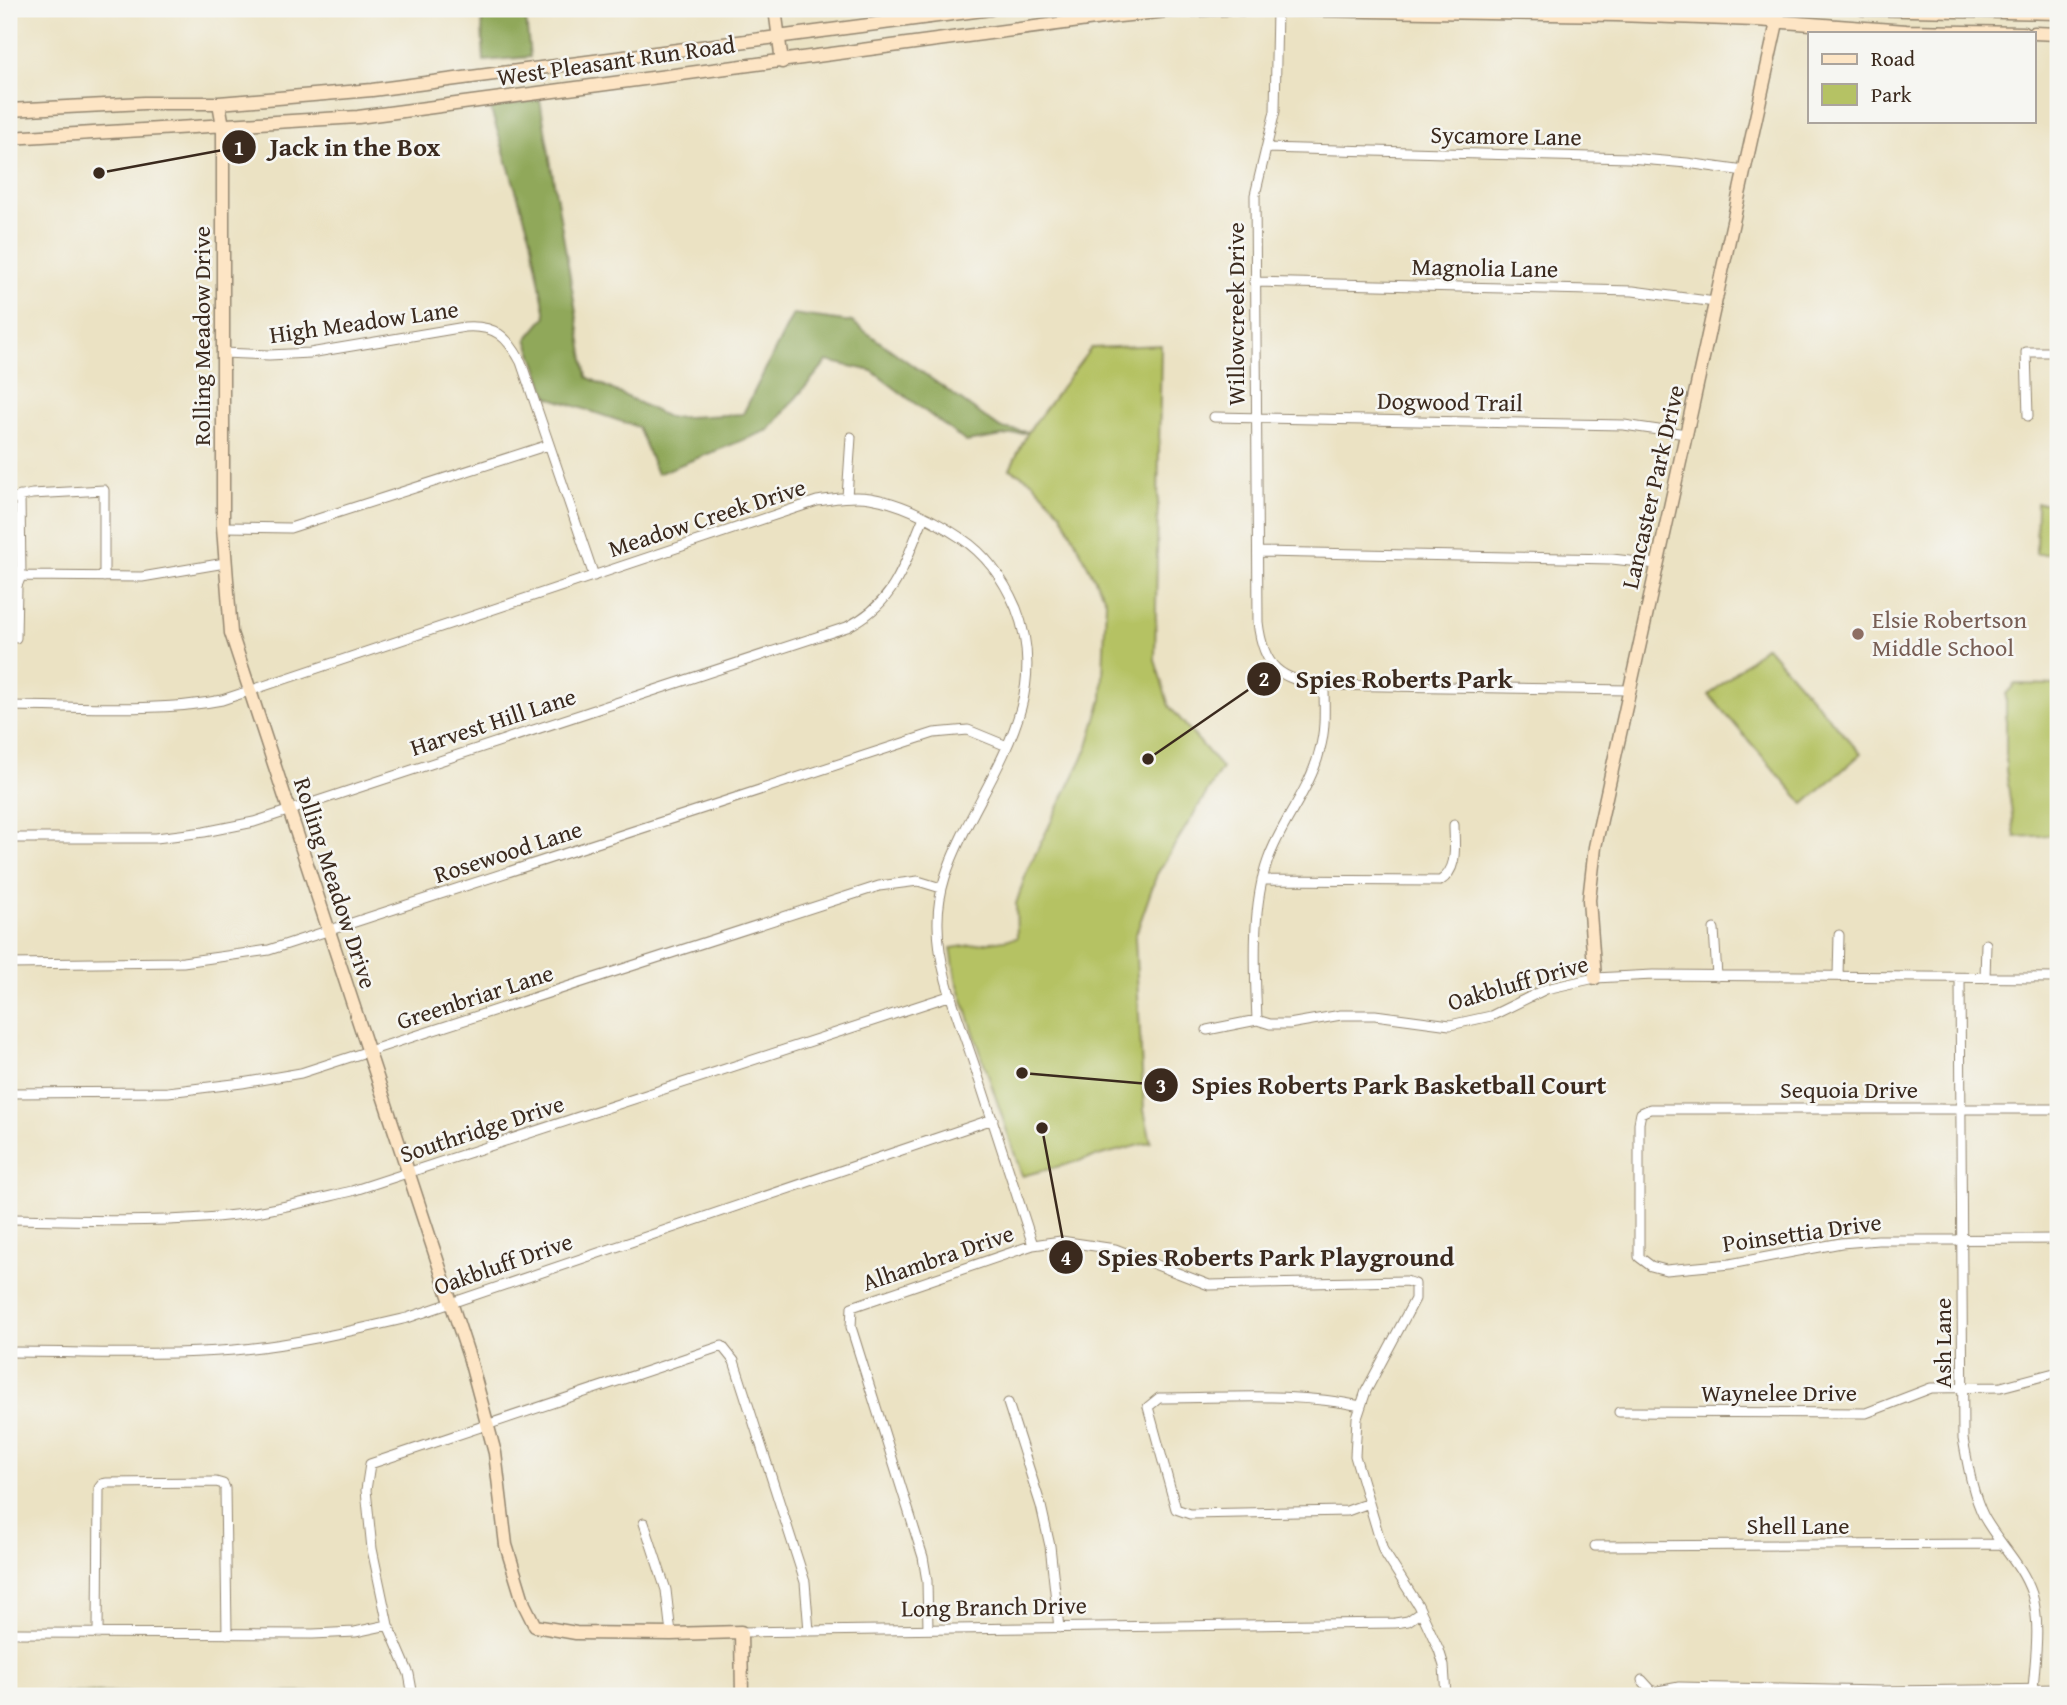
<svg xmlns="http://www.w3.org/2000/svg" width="2067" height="1705" viewBox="0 0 2067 1705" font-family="'Gentium Book Plus',serif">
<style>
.green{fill:#b5c264;stroke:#787641;stroke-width:2}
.forest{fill:#90a85a;stroke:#66693c;stroke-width:2}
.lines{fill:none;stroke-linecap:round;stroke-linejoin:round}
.street-casing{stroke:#938670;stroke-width:11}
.secondary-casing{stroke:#938670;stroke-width:15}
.street{stroke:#fff;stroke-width:9}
.secondary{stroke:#fde5c5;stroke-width:12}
.education-dot{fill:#8d6e63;stroke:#f6f6f2;stroke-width:2.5}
.labels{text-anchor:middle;stroke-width:5;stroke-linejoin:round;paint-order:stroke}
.street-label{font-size:24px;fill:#3b2a1e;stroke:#f6f6f2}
.education-label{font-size:24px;fill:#785e54;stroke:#f6f6f2;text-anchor:start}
.leader{fill:none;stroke:#3b2a1e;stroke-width:2.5}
.callout-dot{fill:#3b2a1e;stroke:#f6f6f2;stroke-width:2.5}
.mark-label{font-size:21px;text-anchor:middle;font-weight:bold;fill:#fff}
.callout-label{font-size:26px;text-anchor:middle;font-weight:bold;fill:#3b2a1e;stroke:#f6f6f2;stroke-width:5;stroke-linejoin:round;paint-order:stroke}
</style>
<rect width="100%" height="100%" fill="#f6f6f2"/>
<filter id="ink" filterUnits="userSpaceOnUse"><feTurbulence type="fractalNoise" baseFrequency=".0143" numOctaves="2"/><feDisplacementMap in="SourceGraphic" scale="14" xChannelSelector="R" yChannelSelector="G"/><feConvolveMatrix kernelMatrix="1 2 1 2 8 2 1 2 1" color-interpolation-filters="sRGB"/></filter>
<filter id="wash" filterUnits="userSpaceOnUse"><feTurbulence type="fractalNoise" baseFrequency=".00686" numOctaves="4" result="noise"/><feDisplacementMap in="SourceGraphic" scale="28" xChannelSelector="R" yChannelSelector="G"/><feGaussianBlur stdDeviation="1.57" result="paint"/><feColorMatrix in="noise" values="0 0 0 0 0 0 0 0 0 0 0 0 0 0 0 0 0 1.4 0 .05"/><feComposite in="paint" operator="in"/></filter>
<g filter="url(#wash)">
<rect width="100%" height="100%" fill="#ebe2c3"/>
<path class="green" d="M1161,345L1155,660L1169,706L1222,768L1157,874L1135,937L1144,1110L1151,1142L1022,1176L956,979L951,948L1017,938L1016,904L1027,871L1087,749L1102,699L1106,601L1061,513L1032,481L1010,469L1028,432L1091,348Z
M2037,503H2058V554H2036Z
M1766,646L1861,754L1804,804L1709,695Z
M2015,684L2058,685V835L2015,837L2006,770V694Z
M9,1693H420V1696H9Z"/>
<path class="forest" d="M481,9H525L530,57L484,61Z
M540,100L587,377L669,418L743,414L793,314L852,322L1000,428L1028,432L966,442L872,371L827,361L769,430L657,474L638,427L548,397L527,339L546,316L531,238L490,107Z"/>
</g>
<g filter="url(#ink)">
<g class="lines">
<g class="street-casing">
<path id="street" d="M1277,9L1275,111L1255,195L1258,622C1263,667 1280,681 1324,685L1629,690
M1266,148L1629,158L1687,163L1744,171
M1254,282L1633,291L1715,302
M223,353L269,355L310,353L465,327C495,325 507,336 521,362L594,576
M2028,416L2026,352H2058
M1214,417L1624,425L1686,434
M847,497L851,437
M9,499L32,494L104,490V577
M223,527L290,528L548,445
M1258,552L1612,559L1657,564
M21,576L142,577L225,563
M16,638L17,586L21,576L20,496
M9,706C77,706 156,713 222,700L817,501C834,499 852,495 870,498C902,503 934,520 961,538C987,555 1004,580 1016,608C1050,693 998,762 962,836C949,863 938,890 938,921C937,970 959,1019 974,1064C994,1125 1014,1185 1033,1245
M9,838H156L204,832L254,822L847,627C897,602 903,565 924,517
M1262,880L1440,881C1459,869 1454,845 1454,825
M1714,929L1717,976
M9,964L183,962L269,950L934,733L968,730L1007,746
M1838,976L1839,935
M1960,978L1963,1439C1968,1465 1972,1493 1984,1517C1999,1544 2022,1564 2032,1594C2041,1624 2035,1659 2033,1690
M1985,978L1986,944
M1257,1020C1255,971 1251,907 1268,860C1281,822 1311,789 1320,749C1326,728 1324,707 1324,685
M1207,1030L1257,1020L1270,1024H1289L1341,1015H1375L1450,1025L1491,1016L1546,989L1595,978L1653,975L2058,978
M9,1093L168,1092L242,1083L301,1073L879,886L918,881L941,888
M2058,1109H1650L1641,1113L1639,1123V1257L1651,1266L1666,1270L1730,1264L1841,1243L1878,1240L2058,1239
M9,1219C84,1220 161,1224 235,1215C275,1210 313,1200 352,1191L952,995
M9,1352C83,1352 159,1356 234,1350C292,1345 351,1331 407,1318L993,1119
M1008,1403L1041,1506L1050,1546L1059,1628
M1361,1406C1295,1392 1226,1398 1159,1398L1148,1407L1176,1509L1190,1514L1347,1511L1369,1503
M1619,1412L1866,1413L1931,1388L2001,1387L2058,1372
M644,1523L666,1590L671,1634
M1595,1546L2001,1544
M928,1629L927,1581L923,1557L851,1327L852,1307L1033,1245L1061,1241L1115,1249L1209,1285L1406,1281L1415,1284V1299L1366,1391L1357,1418L1355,1456L1383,1550L1418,1605L1439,1650L1444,1666L1446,1696
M741,1632L1395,1623L1408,1621L1421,1612
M9,1633L313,1634L355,1632L388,1625
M98,1634L99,1488L102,1484L107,1483L216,1482L223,1484L225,1488L227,1634
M1642,1680L1653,1692L1679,1687L1881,1691L2058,1689
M413,1696L409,1674L388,1625L372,1549L366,1490L370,1464L722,1346L734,1361L805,1582L809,1631"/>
</g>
<g class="secondary-casing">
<path id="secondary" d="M775,9L782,62
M1239,9L1617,15L1756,20L1906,31L2023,33
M1863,9L2058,13
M2034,33L2058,34
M219,103L223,126V527L231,633L470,1360L495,1453L506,1545L524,1604L535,1626L576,1633L671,1634L741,1632L742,1696
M9,110L144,103H219L372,90L991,9
M9,138L358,117L1110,17L1167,11L1226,9
M1595,978L1589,900L1595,847L1780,9"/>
</g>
<use href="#street" class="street"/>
<use href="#secondary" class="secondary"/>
</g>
</g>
<circle class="education-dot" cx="1858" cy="634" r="7"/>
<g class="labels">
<g class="street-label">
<text transform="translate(616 61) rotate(-8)" y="8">West Pleasant Run Road</text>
<text transform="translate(1506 136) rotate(1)" y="8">Sycamore Lane</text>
<text transform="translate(1485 268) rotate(1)" y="8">Magnolia Lane</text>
<text transform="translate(1236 314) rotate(-90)" y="8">Willowcreek Drive</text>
<text transform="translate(364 322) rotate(-8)" y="8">High Meadow Lane</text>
<text transform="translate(202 336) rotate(-90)" y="8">Rolling Meadow Drive</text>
<text transform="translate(1450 402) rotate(1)" y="8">Dogwood Trail</text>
<text transform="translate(1653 487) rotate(-77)" y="8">Lancaster Park Drive</text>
<text transform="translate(707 518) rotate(-18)" y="8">Meadow Creek Drive</text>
<text transform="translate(493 722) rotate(-18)" y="8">Harvest Hill Lane</text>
<text transform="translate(508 852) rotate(-18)" y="8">Rosewood Lane</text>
<text transform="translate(335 883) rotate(72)" y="8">Rolling Meadow Drive</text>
<text transform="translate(1518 983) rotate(-16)" y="8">Oakbluff Drive</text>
<text transform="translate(475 997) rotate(-18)" y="8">Greenbriar Lane</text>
<text x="1849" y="1098">Sequoia Drive</text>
<text transform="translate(482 1129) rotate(-18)" y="8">Southridge Drive</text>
<text transform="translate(1802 1233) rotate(-8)" y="8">Poinsettia Drive</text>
<text transform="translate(938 1258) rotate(-19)" y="8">Alhambra Drive</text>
<text transform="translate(503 1264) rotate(-19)" y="8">Oakbluff Drive</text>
<text transform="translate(1943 1343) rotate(-90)" y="8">Ash Lane</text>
<text x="1779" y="1401">Waynelee Drive</text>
<text x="1798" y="1534">Shell Lane</text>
<text transform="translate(994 1607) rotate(-1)" y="8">Long Branch Drive</text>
</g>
<g class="education-label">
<text x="1872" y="628">Elsie Robertson<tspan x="1872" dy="28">Middle School</tspan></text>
</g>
</g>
<path class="leader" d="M99 173L239 147M1148 759L1264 679M1022 1073L1161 1085M1042 1128L1066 1257"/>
<g class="callout-dot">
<circle cx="99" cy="173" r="7"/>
<circle cx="1148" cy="759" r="7"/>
<circle cx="1022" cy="1073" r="7"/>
<circle cx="1042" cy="1128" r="7"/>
<circle cx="239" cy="147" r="18"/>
<circle cx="1264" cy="679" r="18"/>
<circle cx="1161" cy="1085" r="18"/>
<circle cx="1066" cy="1257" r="18"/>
</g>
<g class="mark-label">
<text x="239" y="155">1</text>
<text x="1264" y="686">2</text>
<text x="1161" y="1093">3</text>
<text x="1066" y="1265">4</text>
</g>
<g class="callout-label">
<text x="355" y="156">Jack in the Box</text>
<text x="1404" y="688">Spies Roberts Park</text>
<text x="1399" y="1094">Spies Roberts Park Basketball Court</text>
<text x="1276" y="1266">Spies Roberts Park Playground</text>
</g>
<rect width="2067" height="1705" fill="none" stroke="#f6f6f2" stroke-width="35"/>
<rect x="1808" y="32" width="228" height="91" fill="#f6f6f2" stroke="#aba49d" stroke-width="2"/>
<rect x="1822" y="54" width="35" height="10" fill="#fde5c5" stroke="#aba49d" stroke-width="2"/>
<text x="1871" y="66" font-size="21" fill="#3b2a1e">Road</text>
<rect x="1822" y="84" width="35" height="21" fill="#b5c264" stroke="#aba49d" stroke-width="2"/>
<text x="1871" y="102" font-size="21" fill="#3b2a1e">Park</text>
</svg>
